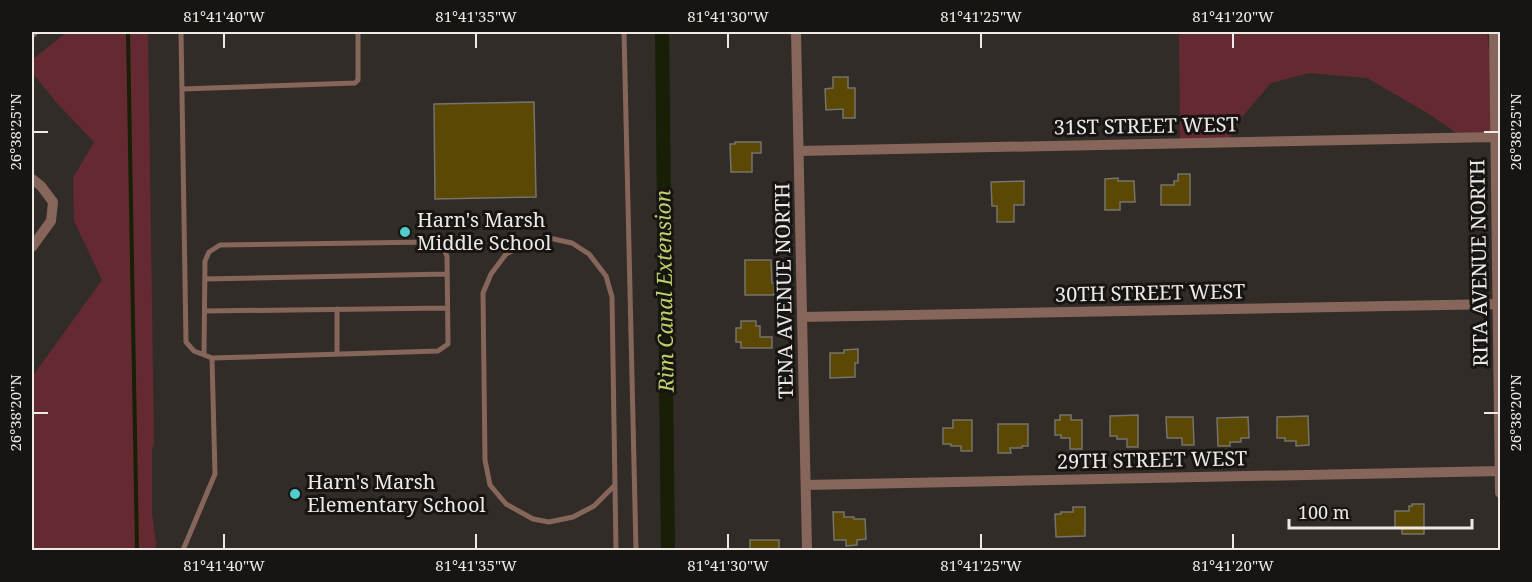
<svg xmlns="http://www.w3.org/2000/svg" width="1532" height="582" viewBox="0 0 1532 582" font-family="'Noto Serif',serif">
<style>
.green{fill:#652a31}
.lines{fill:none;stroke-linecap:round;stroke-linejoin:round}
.stream{stroke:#191e06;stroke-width:4}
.canal{stroke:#191e06;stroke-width:14}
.building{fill:#5a4804;stroke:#75736b;stroke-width:1.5}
.lane{stroke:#86665a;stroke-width:5}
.street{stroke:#86665a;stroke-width:10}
.ticks{fill:none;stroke:#ece9e6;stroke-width:2}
.poi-dot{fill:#52cdce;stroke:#171412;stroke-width:2}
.labels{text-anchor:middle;stroke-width:6;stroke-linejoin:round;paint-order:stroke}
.street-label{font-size:20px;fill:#ece9e6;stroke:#171412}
.poi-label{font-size:20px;fill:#ece9e6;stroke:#171412;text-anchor:start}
.water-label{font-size:21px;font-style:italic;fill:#bdd168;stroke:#171412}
.neatline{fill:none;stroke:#ece9e6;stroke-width:2}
.ticks-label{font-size:15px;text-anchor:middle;fill:#ece9e6}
</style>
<rect width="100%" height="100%" fill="#312c27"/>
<path class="green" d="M67,32H148L154,442L152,450V513L156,543L155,550H32V377L102,280L74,221L73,178L94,142L56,102L32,72V60Z
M1179,32H1487L1496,113L1495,140L1459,135L1429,114L1367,78L1309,73L1271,83L1241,118L1224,147L1180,148Z"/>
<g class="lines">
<path class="stream" d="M128,32L137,550"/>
<path class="canal" d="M662,32L668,550"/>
</g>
<path class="building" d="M833,77H848V88H855V118H843V109L826,110L825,89L833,88Z
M534,102L536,197L435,199L434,104Z
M735,142H761V153H752V172H731L730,144H735Z
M1178,174H1190V205H1161V185H1174V181H1178Z
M1118,178V181H1134L1135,202H1120V210H1105V179Z
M1024,181V205H1014V222H997V206H992L991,182Z
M745,260H771L772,283H774V295H745Z
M741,321H756V326H760V337H772V348H741V342H736V328H741Z
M858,349V363H855V377L830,378V353H844V350Z
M1060,415H1071V420H1082V449H1070V438H1061V435H1055V420H1060Z
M1138,415V447H1127V439H1117V436H1110V416Z
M1308,416L1309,445L1296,446V441H1285V438H1277V417Z
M1166,417H1193L1194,445H1182V438H1167Z
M1248,417L1249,438H1241V442H1230V446H1218L1217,418Z
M953,420H972V451H961V446H951V444H943V428H953Z
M998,424H1028V446H1022V448H1010L1011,453H998Z
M1412,504H1424V534H1402V528H1395V511H1409V506H1412Z
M1073,507H1085V536L1056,537L1055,514H1061V512H1073Z
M833,512H844V517H854V519H865L866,539L857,540V545L846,546V540H834Z
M750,540H779V550H750Z"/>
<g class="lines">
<path class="lane" d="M181,32L186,342L194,351L212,358L215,474L183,550
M624,32L636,550
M182,89L355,83L358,80V32
M205,279L447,274
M205,311L447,308
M337,354V309
M204,355L205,261L209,252L220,245L432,242L442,246L447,256L448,344L438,351L212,358
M615,485L594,506L573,517L549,522L533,519L506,504L490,485L485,460L483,293L491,274L506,254L522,246L549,238L572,243L589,254L606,276L612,297L616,550"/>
<path class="street" d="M796,32L807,550
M1494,32L1500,493
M32,33L33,32
M799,151L1495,137
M32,179L41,186L53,202L51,221L32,247
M802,317L1498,304
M806,485L1500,471"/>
</g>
<path class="ticks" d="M224,33V48M476,33V48M728,33V48M981,33V48M1233,33V48M33,132H48M1484,132H1499M33,413H48M1484,413H1499M224,534V549M476,534V549M728,534V549M981,534V549M1233,534V549"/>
<g class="poi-dot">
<circle cx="405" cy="232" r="6"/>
<circle cx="295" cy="494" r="6"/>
</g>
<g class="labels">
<g class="street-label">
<text transform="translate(1146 126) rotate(-1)" y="7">31ST STREET WEST</text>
<text transform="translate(1479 263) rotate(-91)" y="7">RITA AVENUE NORTH</text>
<text transform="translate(784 291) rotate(-91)" y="7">TENA AVENUE NORTH</text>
<text transform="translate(1150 293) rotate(-1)" y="7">30TH STREET WEST</text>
<text transform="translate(1152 460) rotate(-1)" y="7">29TH STREET WEST</text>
</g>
<g class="poi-label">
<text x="417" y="227">Harn's Marsh<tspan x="417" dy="23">Middle School</tspan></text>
<text x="307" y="489">Harn's Marsh<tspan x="307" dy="23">Elementary School</tspan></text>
</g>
<g class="water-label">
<text transform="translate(665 291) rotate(-91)" y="7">Rim Canal Extension</text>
</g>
</g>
<rect width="1532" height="582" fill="none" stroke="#171412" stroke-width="66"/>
<path d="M1289 519v9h183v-9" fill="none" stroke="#ece9e6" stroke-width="3"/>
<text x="1298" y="519" font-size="18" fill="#ece9e6" stroke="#171412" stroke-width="4.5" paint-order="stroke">100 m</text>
<rect x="33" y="33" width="1466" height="516" class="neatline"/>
<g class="ticks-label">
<text x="224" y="22">81°41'40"W</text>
<text x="476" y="22">81°41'35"W</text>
<text x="728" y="22">81°41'30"W</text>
<text x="981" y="22">81°41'25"W</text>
<text x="1233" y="22">81°41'20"W</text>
<text transform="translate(16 132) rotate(-90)" y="5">26°38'25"N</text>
<text transform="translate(1516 132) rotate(-90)" y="5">26°38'25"N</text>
<text transform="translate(16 413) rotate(-90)" y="5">26°38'20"N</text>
<text transform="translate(1516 413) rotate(-90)" y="5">26°38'20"N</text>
<text x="224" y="571">81°41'40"W</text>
<text x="476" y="571">81°41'35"W</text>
<text x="728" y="571">81°41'30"W</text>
<text x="981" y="571">81°41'25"W</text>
<text x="1233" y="571">81°41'20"W</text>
</g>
</svg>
